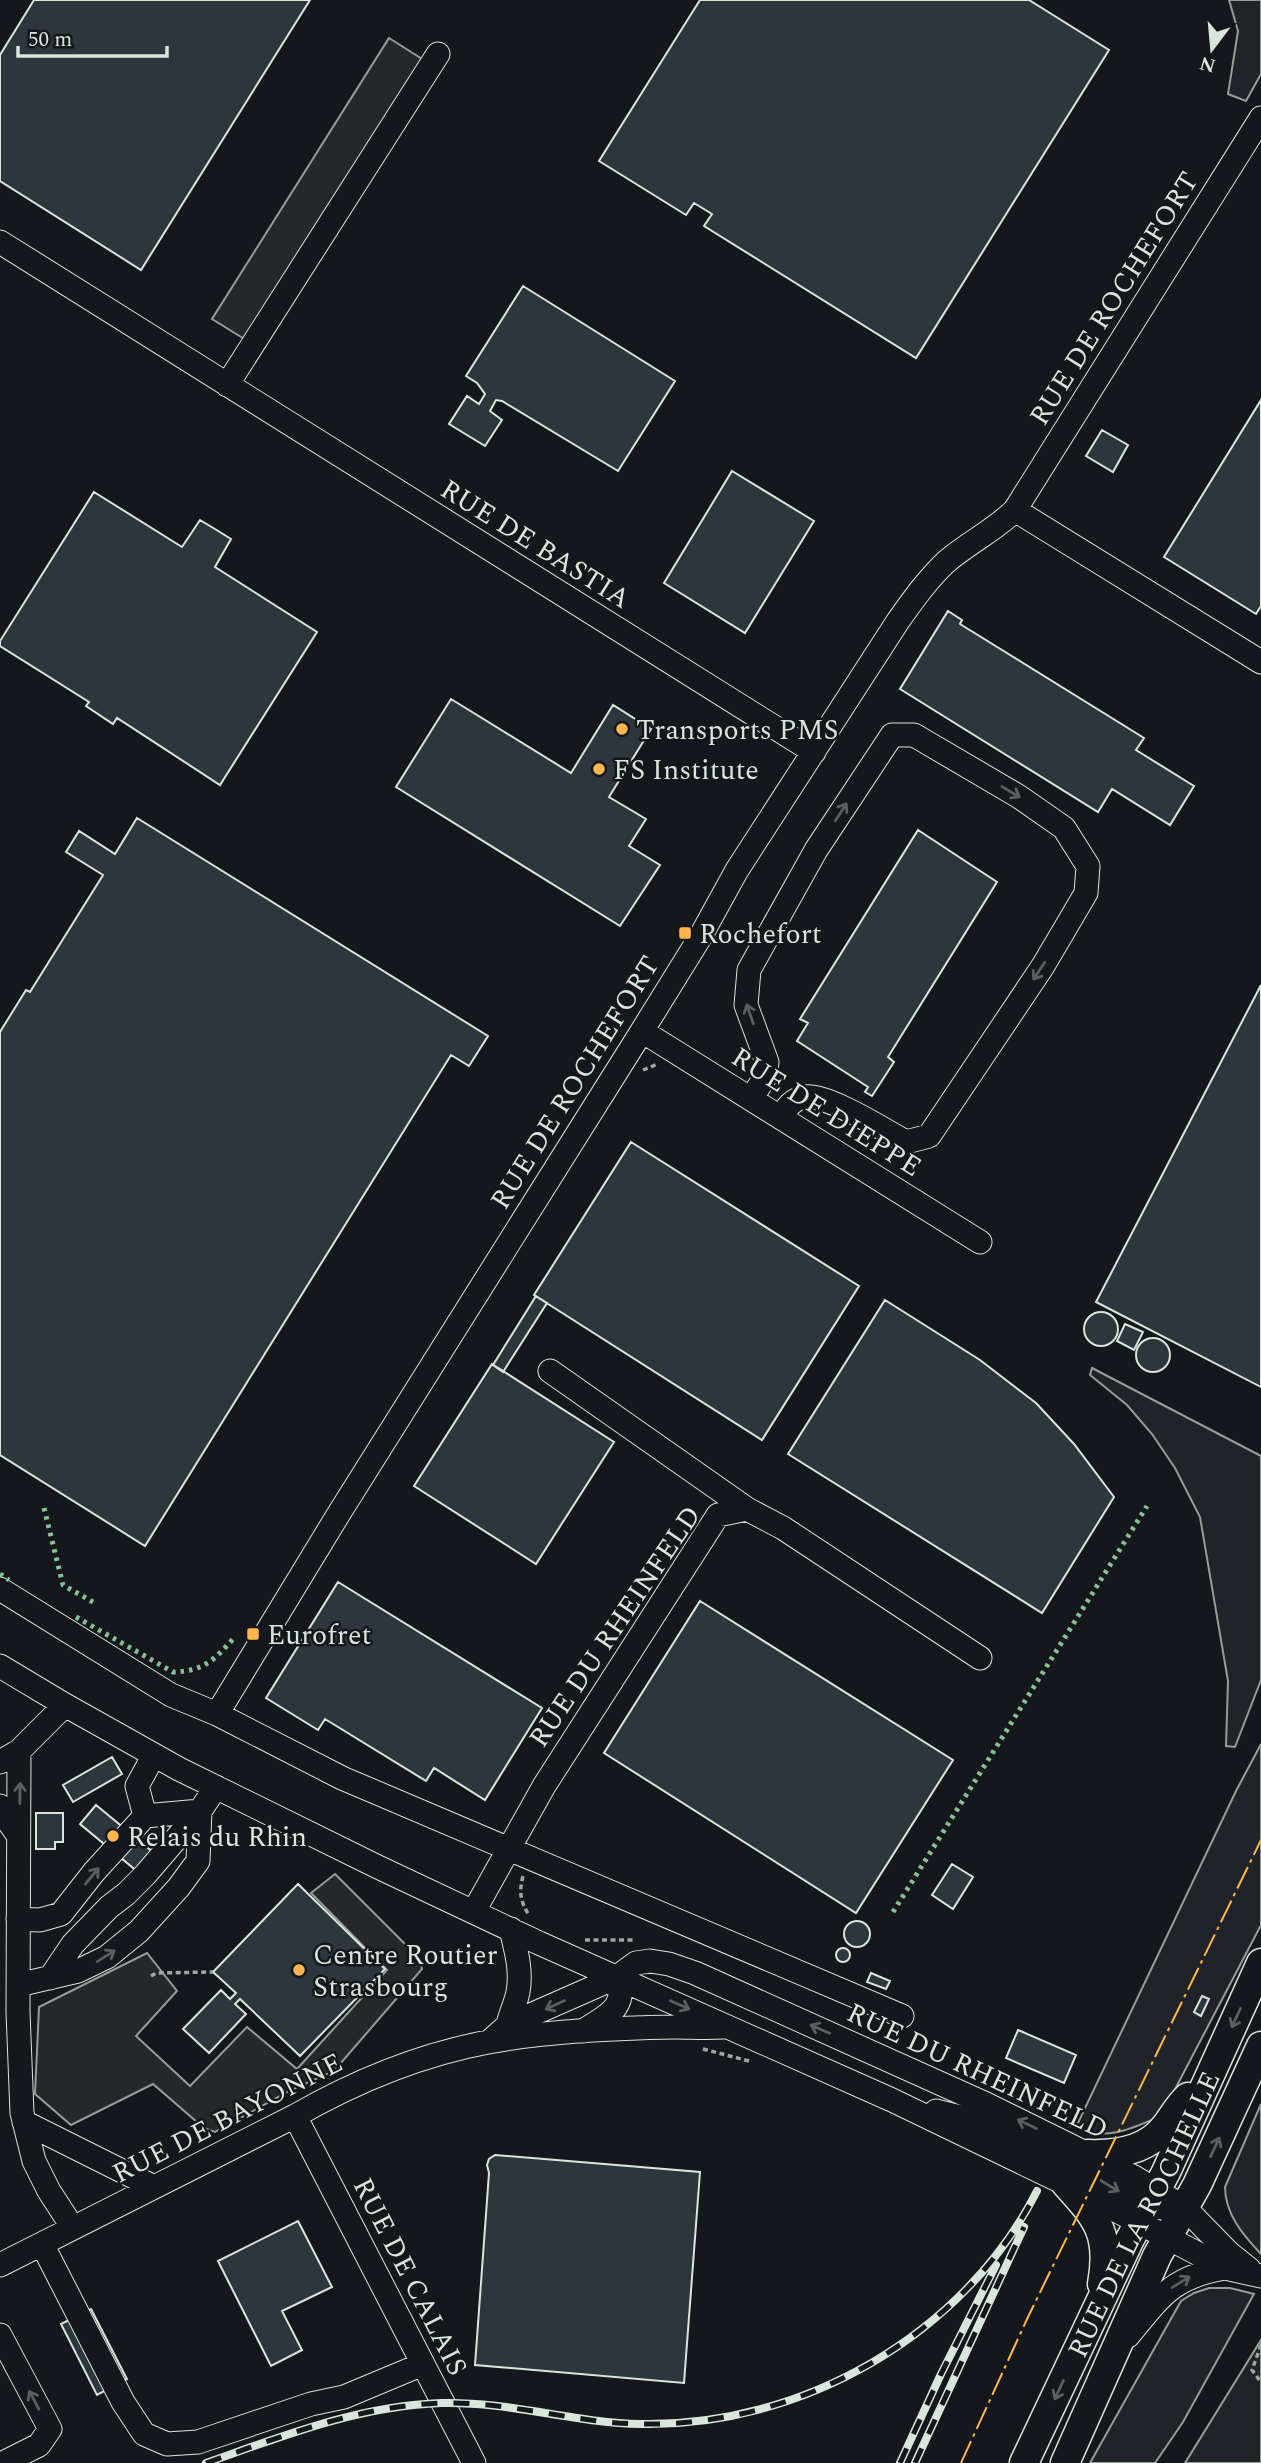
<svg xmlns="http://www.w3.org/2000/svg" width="1261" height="2463" viewBox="0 0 1261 2463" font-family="Spectral,serif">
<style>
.green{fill:#202428;stroke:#939e99;stroke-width:2}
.parking{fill:#24282b;stroke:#939e99;stroke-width:2}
.building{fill:#2c363c;stroke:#d8e6dc;stroke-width:2}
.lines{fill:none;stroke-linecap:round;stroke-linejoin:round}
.minor-casing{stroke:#d8e6dc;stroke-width:25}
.major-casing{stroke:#d8e6dc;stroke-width:31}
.path{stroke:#9da8a2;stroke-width:3.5;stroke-dasharray:5 3.5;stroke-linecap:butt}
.minor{stroke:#14181c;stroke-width:23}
.major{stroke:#14181c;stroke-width:28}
.rail-casing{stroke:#d8e6dc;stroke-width:8}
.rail{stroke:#14181c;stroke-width:5;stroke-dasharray:16;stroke-linecap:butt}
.hedge{stroke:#8ac095;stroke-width:5;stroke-dasharray:3.5 5;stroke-linecap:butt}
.power{stroke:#ffb74d;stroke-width:2;stroke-dasharray:24 5 3.5 5;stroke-linecap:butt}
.oneway{stroke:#59605f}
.poi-dot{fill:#ffb74d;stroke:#14181c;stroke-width:2.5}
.labels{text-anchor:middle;stroke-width:5;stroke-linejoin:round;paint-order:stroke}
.street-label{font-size:28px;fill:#d8e6dc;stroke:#14181c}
.poi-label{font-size:28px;fill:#d8e6dc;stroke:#14181c;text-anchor:start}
</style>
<rect width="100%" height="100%" fill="#14181c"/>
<path class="green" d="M1229,0H1261V74L1246,101L1228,94L1238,31Z
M1092,1368L1261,1456V1680L1235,1747L1226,1746L1228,1681L1200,1517L1175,1468L1152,1434L1127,1405L1090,1375Z
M1261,1744V1925L1161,2116C1132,2128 1108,2142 1076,2127L1236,1791Z
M1261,2104V2254C1243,2235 1225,2214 1225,2187Z
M1209,2288H1230L1254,2294L1183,2422L1155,2463H1090L1181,2301L1194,2293Z
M1261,2340V2463H1185Z"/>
<path class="parking" d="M389,38L430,64L254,345L212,319Z
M335,1874L420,1959L422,1969L334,2071L291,2090L215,2132L204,2128L153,2084L71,2125L35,2094L39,2007L147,1953L177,1991L136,2036L190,2086L247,2027L297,2069L387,1970L311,1893Z"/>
<path class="building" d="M34,0H310L141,270L0,181V55Z
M700,0H1029L1109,50L916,358L704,226L712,214L694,203L686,215L599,161Z
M523,286L675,381L618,471L502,401L496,400L490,411L502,420L485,446L449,424L467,396L479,404L485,394L477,383L466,376Z
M1261,400V606L1256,614L1164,557Z
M1102,430L1128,445L1113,472L1086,456Z
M732,471L814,521L745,633L664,583Z
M94,492L182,547L200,520L215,529L231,539L215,567L317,632L220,785L117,718L113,724L86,706L89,702L0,646V641Z
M948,611L962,620L960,624L1144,738L1136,750L1194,786L1170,825L1112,789L1098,812L900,689Z
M451,699L571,773L613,705L651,729L609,797L646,819L629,846L660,865L620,926L396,787Z
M137,818L488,1036L469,1066L451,1055L145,1546L0,1455V1032L26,990L30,992L103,875L66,852L79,831L115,854Z
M918,830L997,882L888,1057L894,1062L872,1096L865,1092L868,1087L797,1041L808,1023L800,1019Z
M1261,985V1387L1096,1302Z
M631,1142L859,1286L762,1440L534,1295Z
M536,1296L547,1303L503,1372L493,1365Z
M885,1300L980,1360L1036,1403L1074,1444L1114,1497L1042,1613L788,1454Z
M1084 1329a17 17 0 1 1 34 0a17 17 0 1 1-34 0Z
M1125,1324L1143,1332L1134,1350L1117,1341Z
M1136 1355a17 17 0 1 1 34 0a17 17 0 1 1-34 0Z
M492,1364L614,1442L536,1564L414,1486Z
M338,1582L542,1708L485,1800L434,1768L426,1781L325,1719L318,1730L266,1698Z
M700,1601L953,1760L856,1913L604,1753Z
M112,1757L122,1774L73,1802L63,1785Z
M96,1805L154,1853L138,1872L80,1824Z
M36,1813H63V1842H55V1849H36Z
M952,1864L973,1877L953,1909L932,1895Z
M298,1884L385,1969L300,2056L240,1999L235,2004L246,2014L209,2053L183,2029L221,1990L230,1999L236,1993L213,1972Z
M844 1934a13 13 0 1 1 26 0a13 13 0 1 1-26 0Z
M836 1955a7 7 0 1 1 14 0a7 7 0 1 1-14 0Z
M871,1973L890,1981L886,1989L867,1982Z
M1202,1996L1209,1999L1201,2016L1194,2012Z
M1018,2030L1076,2055L1064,2083L1006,2058Z
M495,2155L700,2172L684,2383L475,2365L489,2173L487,2165L489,2159Z
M298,2221L332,2287L282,2311L302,2350L271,2366L218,2261Z
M91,2309L127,2379L97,2395L61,2324Z"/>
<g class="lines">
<g class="minor-casing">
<path id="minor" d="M0,242L814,752
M227,385L438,54
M1015,510L1261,662
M642,1031L980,1242
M751,1099L765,1077L767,1062L746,1005L749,970L816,850L892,735H914L1018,796L1064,828L1088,866L1086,893L1043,966L929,1136L906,1142C884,1130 828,1094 805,1097C792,1099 787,1107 781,1118
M550,1371L747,1509
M0,1589L171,1695L217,1714L342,1778L902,2016
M0,1666L65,1705L179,1769L378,1867L539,1943L892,2100L1066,2184L1225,2268L1261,2276
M217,1714L338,1515L642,1031L699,939L737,870L898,621C913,600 927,580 946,562C968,543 995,530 1015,510L1261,118
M19,1751L18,2012L22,2113L34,2161L49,2191L73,2228
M0,1762L19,1751L65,1705
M0,1806L6,1818L18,1835
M145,1816L137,1786L154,1755
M474,1911L544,1786L718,1515L747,1509L783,1528L980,1658
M18,1919L40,1920L61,1914L94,1872L145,1816L200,1811
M50,1978L73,1944L109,1907L126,1894L145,1875L200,1811
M18,1985L78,1971L107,1957L139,1931L179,1887L198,1861L200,1811L216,1787
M508,2025C510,2014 516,2003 518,1992C522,1971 516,1950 511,1929
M583,2031C606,2016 629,2008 617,1977
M489,2042L508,2025L617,1977L636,1963L650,1961L669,1964L695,1973L986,2104L1134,2177L1184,2207L1229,2253L1249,2269
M936,2111C989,2123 1039,2145 1086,2172C1111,2185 1134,2206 1163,2208
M295,2116L474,2463
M24,2122L154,2187
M42,2244L123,2402L144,2434L167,2444L198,2442L311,2404L344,2397L423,2364
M0,2265L295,2116C356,2081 419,2055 488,2042C545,2031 616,2028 675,2027C691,2027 706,2028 723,2027
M0,2335L50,2429L39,2445L3,2463
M1128,2336C1161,2296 1172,2277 1225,2268"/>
</g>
<g class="major-casing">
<g id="major">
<path d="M1088,2154C1116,2155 1146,2151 1164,2128C1173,2117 1178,2106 1188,2097"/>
<path d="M1066,2184C1098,2219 1111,2235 1102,2284"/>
<path id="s1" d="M1024,2463L1129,2241L1166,2172L1261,1963"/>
<path d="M1065,2463L1157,2256L1197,2185L1261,2046"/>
</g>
</g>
<path class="path" d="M643,1070L658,1064
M523,1876C519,1892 520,1901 529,1915
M585,1940H634
M151,1976L156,1973L213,1972
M703,2049L749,2061
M1261,2345L1252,2370L1261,2382"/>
<use href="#minor" class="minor"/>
<use href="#major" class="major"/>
<g class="rail-casing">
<path id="rail" d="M206,2463C283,2436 358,2406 441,2403C509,2401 574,2423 641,2424C802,2427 964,2335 1037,2191
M900,2463L941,2374L996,2265
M915,2463L1024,2227"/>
</g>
<use href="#rail" class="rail"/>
<path class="hedge" d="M44,1508L63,1585L93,1602
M0,1574L9,1580
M76,1617L173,1672C204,1671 214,1660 233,1639
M893,1912L1147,1506"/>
<path class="power" d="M961,2463L1028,2317L1261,1840"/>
</g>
<defs><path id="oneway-shaft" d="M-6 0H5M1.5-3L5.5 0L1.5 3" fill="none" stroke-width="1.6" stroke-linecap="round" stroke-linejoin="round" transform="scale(1.75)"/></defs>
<g class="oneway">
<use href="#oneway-shaft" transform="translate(1011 792) rotate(31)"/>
<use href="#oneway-shaft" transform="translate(841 812) rotate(-57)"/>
<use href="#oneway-shaft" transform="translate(1039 971) rotate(123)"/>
<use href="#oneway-shaft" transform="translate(750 1014) rotate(-109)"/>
<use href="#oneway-shaft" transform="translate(20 1793) rotate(-89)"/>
<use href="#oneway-shaft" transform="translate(92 1876) rotate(-50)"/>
<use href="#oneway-shaft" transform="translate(106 1956) rotate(-32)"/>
<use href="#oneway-shaft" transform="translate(555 2005) rotate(155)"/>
<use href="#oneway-shaft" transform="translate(680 2005) rotate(24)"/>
<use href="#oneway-shaft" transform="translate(1236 2018) rotate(115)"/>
<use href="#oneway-shaft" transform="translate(820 2029) rotate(-156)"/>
<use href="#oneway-shaft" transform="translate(1027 2124) rotate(-154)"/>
<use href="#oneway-shaft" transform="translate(1215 2147) rotate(-65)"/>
<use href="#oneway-shaft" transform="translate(1110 2186) rotate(31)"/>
<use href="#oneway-shaft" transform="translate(1181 2282) rotate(-32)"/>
<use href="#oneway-shaft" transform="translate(1059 2390) rotate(115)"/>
<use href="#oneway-shaft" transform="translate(34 2400) rotate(-118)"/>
</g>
<g class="poi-dot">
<circle cx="622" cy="729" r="7"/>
<circle cx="599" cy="769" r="7"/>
<rect x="678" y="926" width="14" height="14" rx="3.5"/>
<rect x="246" y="1627" width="14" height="14" rx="3.5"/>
<circle cx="113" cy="1836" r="7"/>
<circle cx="299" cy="1970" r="7"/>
</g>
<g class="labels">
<g class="street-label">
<text transform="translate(1113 298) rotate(-58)" y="10">RUE DE ROCHEFORT</text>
<text transform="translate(536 543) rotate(32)" y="10">RUE DE BASTIA</text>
<text transform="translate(574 1082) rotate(-58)" y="10">RUE DE ROCHEFORT</text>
<text transform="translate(827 1111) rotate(32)" y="10">RUE DE DIEPPE</text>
<text transform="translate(614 1626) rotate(-56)" y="10">RUE DU RHEINFELD</text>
<text transform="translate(978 2070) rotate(25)" y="10">RUE DU RHEINFELD</text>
<text transform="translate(227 2117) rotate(-27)" y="10">RUE DE BAYONNE</text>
<text dy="10" stroke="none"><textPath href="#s1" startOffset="276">RUE DE LA ROCHELLE</textPath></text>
<text transform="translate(411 2276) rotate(63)" y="10">RUE DE CALAIS</text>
</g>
<g class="poi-label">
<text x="636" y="739">Transports PMS</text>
<text x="613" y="779">FS Institute</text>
<text x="699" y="943">Rochefort</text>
<text x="267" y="1644">Eurofret</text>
<text x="127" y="1846">Relais du Rhin</text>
<text x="313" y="1964">Centre Routier<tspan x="313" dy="32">Strasbourg</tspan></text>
</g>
</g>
<g transform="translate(1212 49) rotate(196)" stroke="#14181c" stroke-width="5" paint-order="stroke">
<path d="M0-5L12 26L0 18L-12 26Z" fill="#d8e6dc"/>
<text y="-10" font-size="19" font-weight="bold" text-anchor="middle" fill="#d8e6dc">N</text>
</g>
<path d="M18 46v10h149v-10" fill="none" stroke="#d8e6dc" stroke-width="3.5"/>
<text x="28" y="46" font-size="21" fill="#d8e6dc" stroke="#14181c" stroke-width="5" paint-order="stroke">50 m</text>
</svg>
